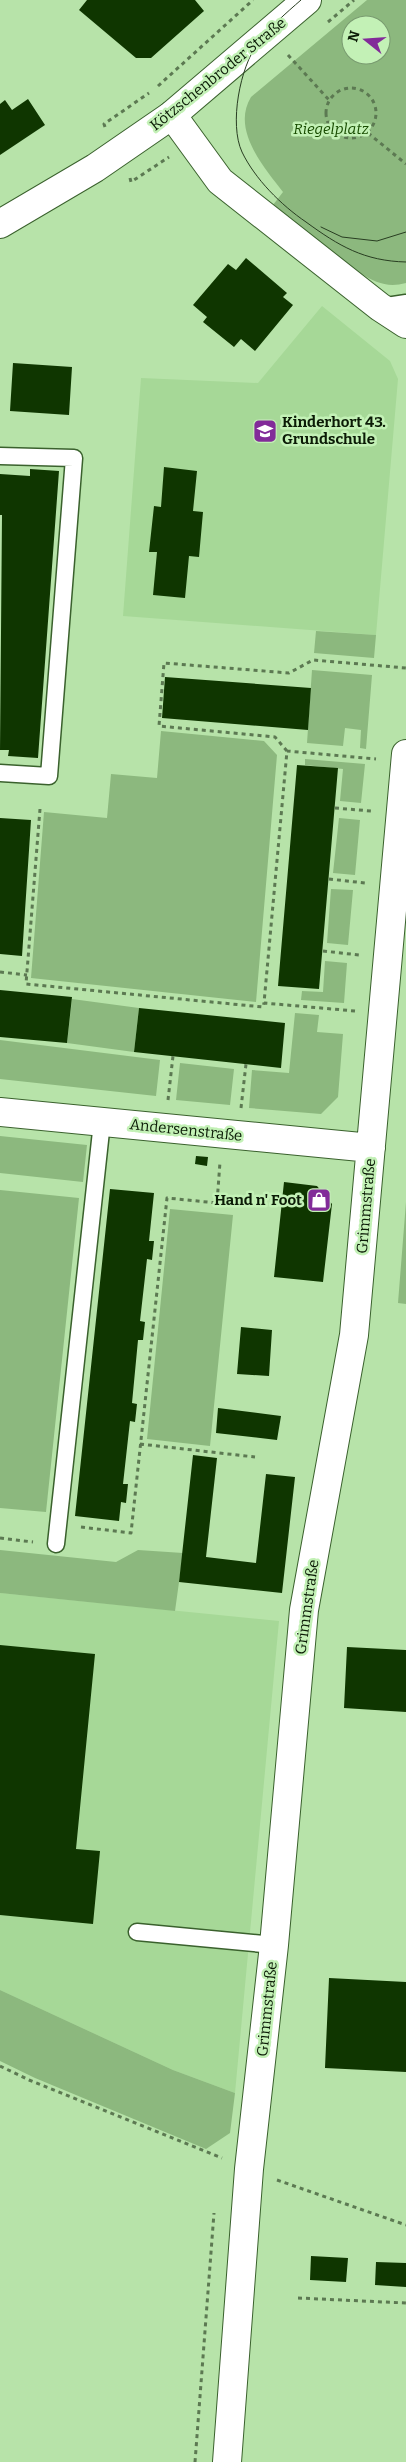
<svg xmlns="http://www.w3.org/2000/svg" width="406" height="2462" viewBox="0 0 406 2462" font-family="Bitter,serif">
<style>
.built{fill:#a6d897}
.green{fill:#8cb87e;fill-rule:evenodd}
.building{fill:#0f3600}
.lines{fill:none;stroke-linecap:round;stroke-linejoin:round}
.service-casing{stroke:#3a612d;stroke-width:19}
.minor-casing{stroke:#3a612d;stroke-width:30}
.tertiary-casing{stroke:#3a612d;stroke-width:30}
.path{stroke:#5c7952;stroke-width:3;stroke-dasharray:4 4;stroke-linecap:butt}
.service{stroke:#fff;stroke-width:16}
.minor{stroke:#fff;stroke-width:28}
.tertiary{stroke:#fff;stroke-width:28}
.tram{stroke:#283d21;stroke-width:1}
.labels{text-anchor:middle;stroke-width:5;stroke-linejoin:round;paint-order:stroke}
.street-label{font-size:15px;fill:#0b1b06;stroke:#c3f1b6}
.park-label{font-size:15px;font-style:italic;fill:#184c00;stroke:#c3f1b6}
.poi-label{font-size:15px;font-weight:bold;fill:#0b1b06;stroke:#c3f1b6;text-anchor:start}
</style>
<rect width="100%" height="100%" fill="#b7e3a9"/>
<path class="built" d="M322,306L390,361L398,379L376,635L123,616L141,378L258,383Z
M0,1593L279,1621L235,2093L173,2070L0,1990Z"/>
<path class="green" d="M367,0H406V283C388,288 376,283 360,273L273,205L283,192C264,167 231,130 251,97ZM351,25H381V55H351Z
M316,631L376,635L374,658L314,653Z
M312,670L372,675L366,749L360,748L361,730L345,728L343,746L307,743Z
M161,731L264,741L277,755L256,1002L31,978L44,812L107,818L111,774L157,778Z
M305,759L365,764L361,803L340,801L343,769L305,765Z
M339,818L360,820L355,875L333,873Z
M331,889L353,890L348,945L327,943Z
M325,961L347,963L344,1003L301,1000L302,991L323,992Z
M72,999L139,1008L134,1052L67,1043Z
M295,1013L319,1015L317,1032L343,1034L338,1097L321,1114L249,1108L252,1070L289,1073Z
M0,1040L160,1060L156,1096L0,1079Z
M180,1063L234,1069L230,1105L176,1100Z
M0,1136L87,1145L83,1182L0,1173Z
M0,1190L79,1198L46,1512L0,1508Z
M406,1202V1304L398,1303Z
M170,1209L233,1215L210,1446L147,1439Z
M0,1550L116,1562L138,1550L183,1553L175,1611L0,1593Z
M0,1990L173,2070L235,2093L230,2133L206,2149L35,2078L0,2061Z"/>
<path class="building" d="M87,0H195L204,11L151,58H136L79,10Z
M28,99L45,125L0,155V104L5,100L12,110Z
M246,258L287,293L283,297L293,305L255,351L241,339L234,347L203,322L207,317L193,305L228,264L236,270Z
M13,363L72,367L69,415L10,411Z
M164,467L197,471L193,511L203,512L199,557L189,556L185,598L153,595L157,552H149L154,506L161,507Z
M30,469L59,471L38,758L8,756L9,750H0L2,515H0V474L30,476Z
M165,677L311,688L308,730L162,718Z
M297,765L338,768L319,989L278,986Z
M0,818L31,820L22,956L0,954Z
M0,990L72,997L67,1043L0,1037Z
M139,1008L285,1023L281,1068L134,1052Z
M196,1156L208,1157L207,1166L195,1164Z
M284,1182L317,1186L332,1204L323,1282L274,1277Z
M110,1189L154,1193L149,1241H154L152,1260L147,1259L140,1321L145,1322L143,1340H138L132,1403L137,1404L135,1422L130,1421L123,1484H128L126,1503L121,1502L119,1521L75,1516Z
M241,1327L272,1330L269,1376L237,1374Z
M218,1408L281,1416L277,1440L216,1433Z
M193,1455L217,1458L206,1557L256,1563L266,1474L295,1477L282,1593L179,1582Z
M0,1645L95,1654L76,1849L100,1851L93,1924L0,1915Z
M347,1647L406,1650V1712L344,1708Z
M329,1978L406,1982V2072L325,2068Z
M311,2256L348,2258L346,2282L310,2280Z
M376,2262L406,2263V2287L375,2285Z"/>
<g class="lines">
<g class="service-casing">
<path id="service" d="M380,307L406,303
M0,456L74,458L49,776L0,773
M56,1544L102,1122
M137,1932L274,1945"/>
</g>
<g class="minor-casing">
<path id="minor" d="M172,115L220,181L380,307L406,324
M0,1112L371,1148
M227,2462L249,2169L274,1945L304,1610L354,1335L406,754"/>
</g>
<g class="tertiary-casing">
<path id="tertiary" d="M0,224L95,168L172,115L307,0"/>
</g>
<path class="path" d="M328,22L354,0
M288,55L329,100
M158,86L253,0
M326 113a25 25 0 1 1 50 0a25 25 0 1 1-50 0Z
M105,127L104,124L149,93
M368,133L406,164
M130,178L131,182L169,157
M287,751L275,737L159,726L164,663L289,673L313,660L406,668
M335,808L371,811
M40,809L26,984L263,1007L264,1003
M329,879L365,883
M323,951L359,955
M0,972L27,975
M355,1011L264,1003L287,751L376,759
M168,1100L173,1056
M241,1108L246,1064
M140,1444L255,1457
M81,1527L131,1533L167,1198L217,1203L220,1162
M0,1538L33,1542
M0,2066L29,2080L222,2158
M277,2180L406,2225
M298,2298L406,2303
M195,2462L214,2213"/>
<use href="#service" class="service"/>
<use href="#minor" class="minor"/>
<use href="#tertiary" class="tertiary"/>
<path class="tram" d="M301,0C286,13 270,27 258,43C240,67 229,124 242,152C255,179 281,205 306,222C339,246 364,261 406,262
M321,227L342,237L377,241L406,232"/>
</g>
<defs>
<g id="school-square" transform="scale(1.25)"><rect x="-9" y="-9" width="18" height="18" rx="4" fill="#822b99" stroke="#c3f1b6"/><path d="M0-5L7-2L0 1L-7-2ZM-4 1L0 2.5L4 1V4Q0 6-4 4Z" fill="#fff"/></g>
<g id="shop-square" transform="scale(1.25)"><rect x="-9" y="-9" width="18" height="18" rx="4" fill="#822b99" stroke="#c3f1b6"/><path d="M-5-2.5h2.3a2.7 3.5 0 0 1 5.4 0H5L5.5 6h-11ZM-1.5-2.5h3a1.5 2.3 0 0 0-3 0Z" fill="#fff"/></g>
</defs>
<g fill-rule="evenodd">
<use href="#school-square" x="265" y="431"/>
<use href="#shop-square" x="319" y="1200"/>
</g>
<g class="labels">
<g class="street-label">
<text transform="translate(218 74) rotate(-39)" y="5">Kötzschenbroder Straße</text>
<text transform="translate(186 1130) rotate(6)" y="5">Andersenstraße</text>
<text transform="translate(366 1206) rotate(-85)" y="5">Grimmstraße</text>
<text transform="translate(307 1607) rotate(-82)" y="5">Grimmstraße</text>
<text transform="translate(267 2009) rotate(-84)" y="5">Grimmstraße</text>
</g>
<g class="park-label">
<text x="331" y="134">Riegelplatz</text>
</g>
<g class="poi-label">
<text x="282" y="427">Kinderhort 43.<tspan x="282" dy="17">Grundschule</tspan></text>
<text x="302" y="1205" text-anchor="end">Hand n' Foot</text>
</g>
</g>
<g transform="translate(366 40) rotate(287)"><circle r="24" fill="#c3f1b6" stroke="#799b70"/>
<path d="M0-4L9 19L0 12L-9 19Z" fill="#822b99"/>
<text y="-8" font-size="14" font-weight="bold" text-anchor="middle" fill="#0b1b06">N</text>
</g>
</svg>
